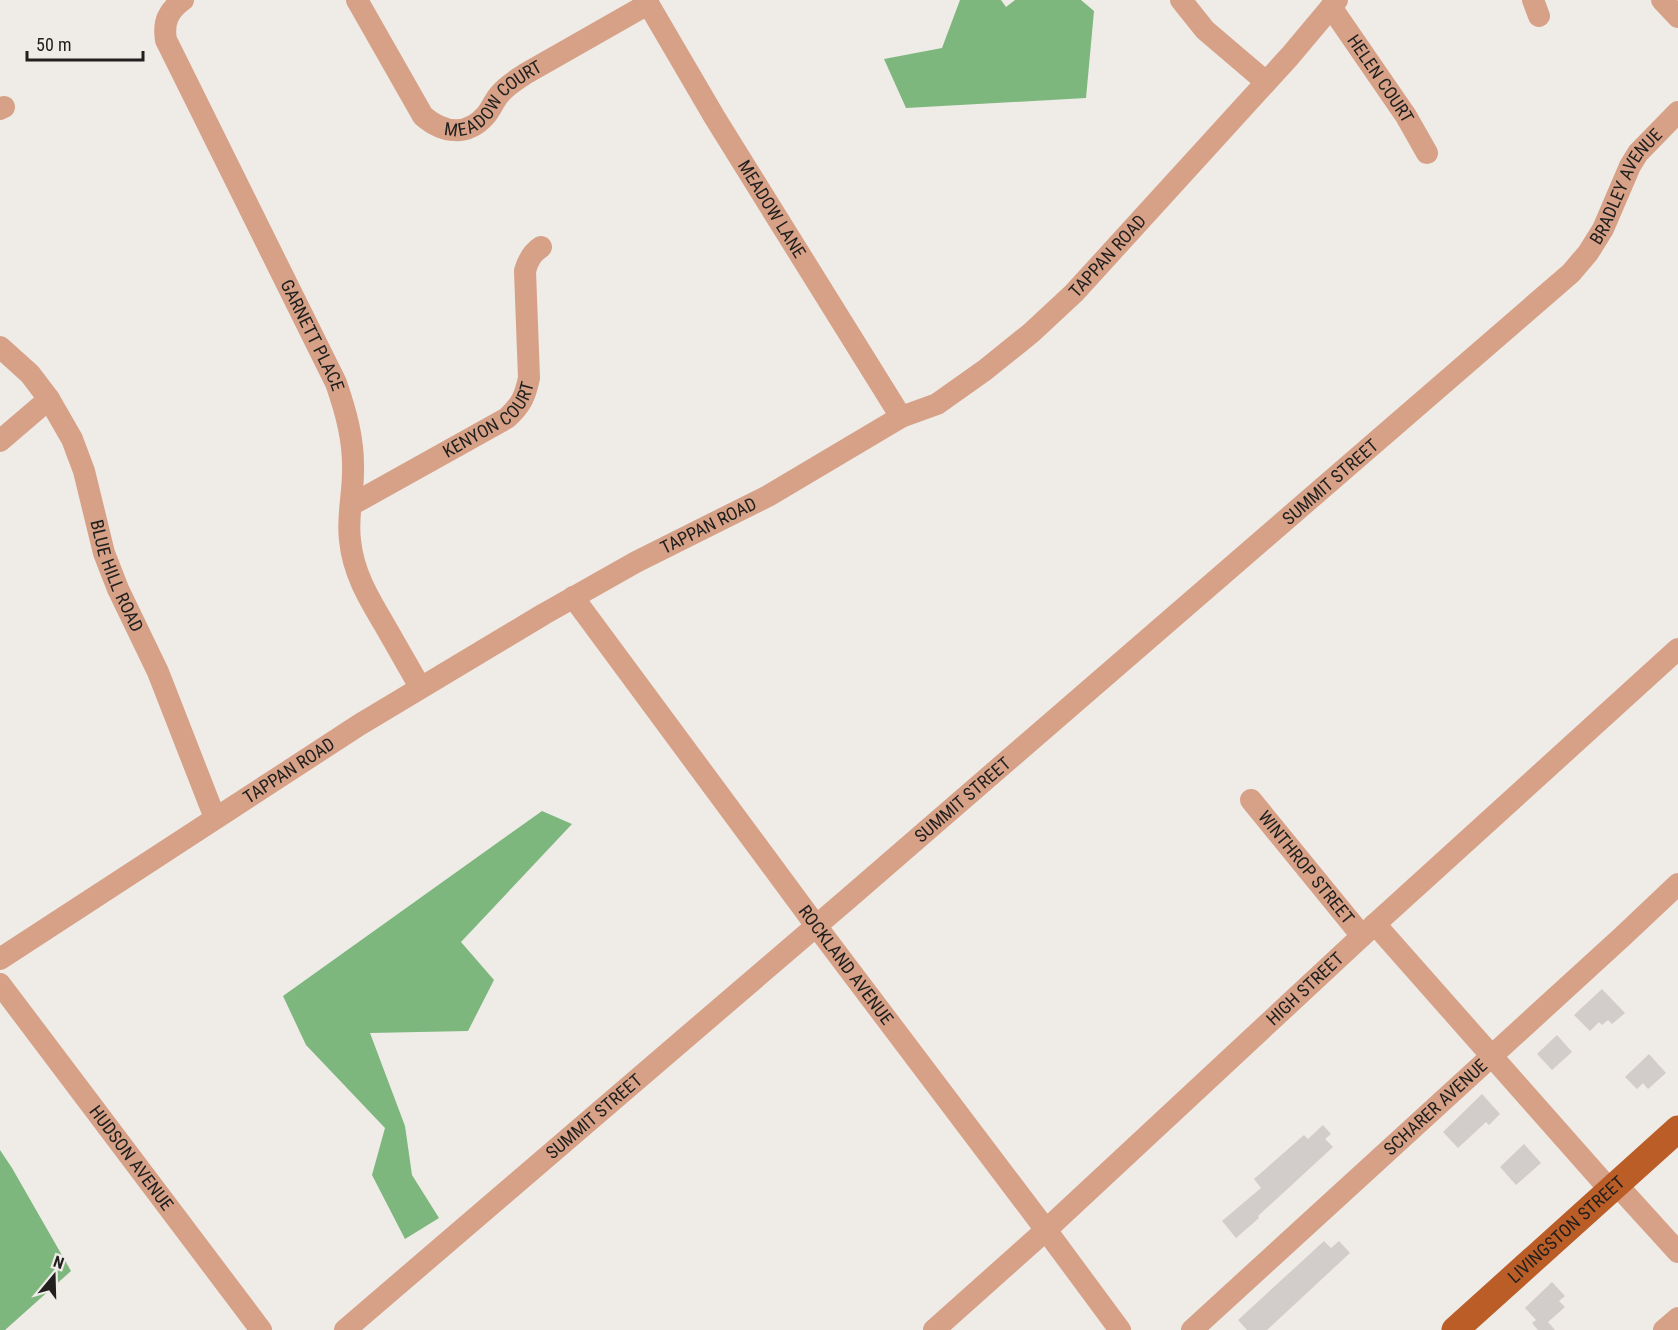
<svg xmlns="http://www.w3.org/2000/svg" width="1678" height="1330" viewBox="0 0 1678 1330" font-family="'Roboto Condensed',sans-serif">
<style>
.forest{fill:#7db77e}
.building{fill:#d2cccb}
.lines{fill:none;stroke-linecap:round;stroke-linejoin:round}
.minor{stroke:#d6a187;stroke-width:22}
.major{stroke:#ba5d26;stroke-width:27}
.labels{text-anchor:middle;stroke-width:4.5;stroke-linejoin:round;paint-order:stroke}
.street-label{font-size:18px;fill:#21201f;stroke:#efebe7}
</style>
<rect width="100%" height="100%" fill="#efebe7"/>
<path class="forest" d="M960,0H1001L1006,7L1015,0H1081L1094,11L1086,98L906,108L884,59L942,48Z
M542,811L572,824L461,942L494,980L468,1031L370,1033L405,1126L412,1175L439,1218L405,1239L372,1175L385,1128L306,1045L283,996Z
M0,1150L12,1168L71,1271L5,1330H0Z"/>
<path class="building" d="M1602,989L1625,1013L1612,1024L1608,1020L1602,1025L1599,1022L1590,1031L1574,1015Z
M1557,1035L1572,1052L1552,1070L1537,1054Z
M1649,1054L1666,1073L1648,1089L1643,1083L1637,1089L1625,1077Z
M1482,1094L1500,1114L1489,1125L1486,1122L1458,1148L1443,1132Z
M1323,1125L1331,1134L1325,1139L1333,1147L1258,1216L1259,1218L1236,1238L1222,1221L1261,1188L1254,1179L1304,1135L1308,1139Z
M1524,1144L1541,1163L1516,1185L1500,1167Z
M1324,1241L1331,1248L1339,1241L1350,1253L1267,1330H1247L1238,1320Z
M1552,1282L1565,1296L1559,1301L1565,1307L1548,1322L1555,1330H1538L1532,1323L1536,1320L1525,1308Z"/>
<g class="lines">
<g class="minor">
<path id="s1" d="M183,0C168,11 163,22 166,40L336,383C346,412 354,440 353,472C353,495 347,517 350,540C353,572 368,597 384,624C396,645 408,666 420,687"/>
<path id="s2" d="M357,0L423,116C443,133 467,137 486,115C491,109 494,101 499,95C506,86 515,81 525,74L648,4"/>
<path id="s3" d="M646,0L715,118L901,417"/>
<path d="M1181,0L1205,30L1266,82"/>
<path d="M1533,0L1539,16"/>
<path d="M1662,0L1678,17"/>
<path id="s4" d="M1331,7L1406,116L1427,153"/>
<path d="M0,109L4,107"/>
<path id="s5" d="M0,347L30,374L49,399L72,439L84,471L104,553L118,589L158,672L215,818"/>
<path d="M0,441L49,399"/>
<path id="s6" d="M351,505L507,418C521,405 525,397 529,378L525,271C528,260 532,253 541,247"/>
<path id="s7" d="M573,597L817,927L1046,1230L1120,1330"/>
<path id="s8" d="M1251,800L1362,936"/>
<path d="M1375,924L1611,1191"/>
<path id="s9" d="M0,959L359,725L544,614L636,562L768,496L901,417L937,404L985,370L1031,333L1074,293L1290,56L1337,0"/>
<path id="s10" d="M0,984L261,1330"/>
<path d="M1617,1185L1678,1252"/>
<path id="s11" d="M345,1330C755,979 1164,628 1571,273L1588,253L1603,229L1630,166L1638,153L1678,112"/>
<path id="s12" d="M934,1330L1046,1230L1362,936L1678,649"/>
<path id="s13" d="M1192,1330L1623,936L1678,884"/>
<path d="M1664,1330L1678,1318"/>
</g>
<path class="major" id="s14" d="M1455,1330L1678,1129"/>
</g>
<g class="labels">
<g class="street-label">
<text dy="6" stroke="none"><textPath href="#s4" startOffset="87">HELEN COURT</textPath></text>
<text dy="6" stroke="none"><textPath href="#s2" startOffset="219">MEADOW COURT</textPath></text>
<text dy="6" stroke="none"><textPath href="#s11" startOffset="1722">BRADLEY AVENUE</textPath></text>
<text dy="6" stroke="none"><textPath href="#s3" startOffset="244">MEADOW LANE</textPath></text>
<text dy="6" stroke="none"><textPath href="#s9" startOffset="1317">TAPPAN ROAD</textPath></text>
<text dy="6" stroke="none"><textPath href="#s1" startOffset="376">GARNETT PLACE</textPath></text>
<text dy="6" stroke="none"><textPath href="#s6" startOffset="164">KENYON COURT</textPath></text>
<text dy="6" stroke="none"><textPath href="#s11" startOffset="1300">SUMMIT STREET</textPath></text>
<text dy="6" stroke="none"><textPath href="#s9" startOffset="831">TAPPAN ROAD</textPath></text>
<text dy="6" stroke="none"><textPath href="#s5" startOffset="262">BLUE HILL ROAD</textPath></text>
<text dy="6" stroke="none"><textPath href="#s9" startOffset="345">TAPPAN ROAD</textPath></text>
<text dy="6" stroke="none"><textPath href="#s11" startOffset="814">SUMMIT STREET</textPath></text>
<text dy="6" stroke="none"><textPath href="#s8" startOffset="87">WINTHROP STREET</textPath></text>
<text dy="6" stroke="none"><textPath href="#s7" startOffset="458">ROCKLAND AVENUE</textPath></text>
<text dy="6" stroke="none"><textPath href="#s12" startOffset="504">HIGH STREET</textPath></text>
<text dy="6" stroke="none"><textPath href="#s13" startOffset="330">SCHARER AVENUE</textPath></text>
<text dy="6" stroke="none"><textPath href="#s11" startOffset="328">SUMMIT STREET</textPath></text>
<text dy="6" stroke="none"><textPath href="#s10" startOffset="218">HUDSON AVENUE</textPath></text>
<text dy="6" stroke="none"><textPath href="#s14" startOffset="150">LIVINGSTON STREET</textPath></text>
</g>
</g>
<g transform="translate(54 1276) rotate(19)" stroke="#efebe7" stroke-width="4.5" paint-order="stroke">
<path d="M0-4.5L10 22L0 15L-10 22Z" fill="#21201f"/>
<text y="-9" font-size="16" font-weight="bold" text-anchor="middle" fill="#21201f">N</text>
</g>
<path d="M27 51v9h116v-9" fill="none" stroke="#21201f" stroke-width="3"/>
<text x="36" y="51" font-size="18" fill="#21201f" stroke="#efebe7" stroke-width="4.5" paint-order="stroke">50 m</text>
</svg>
